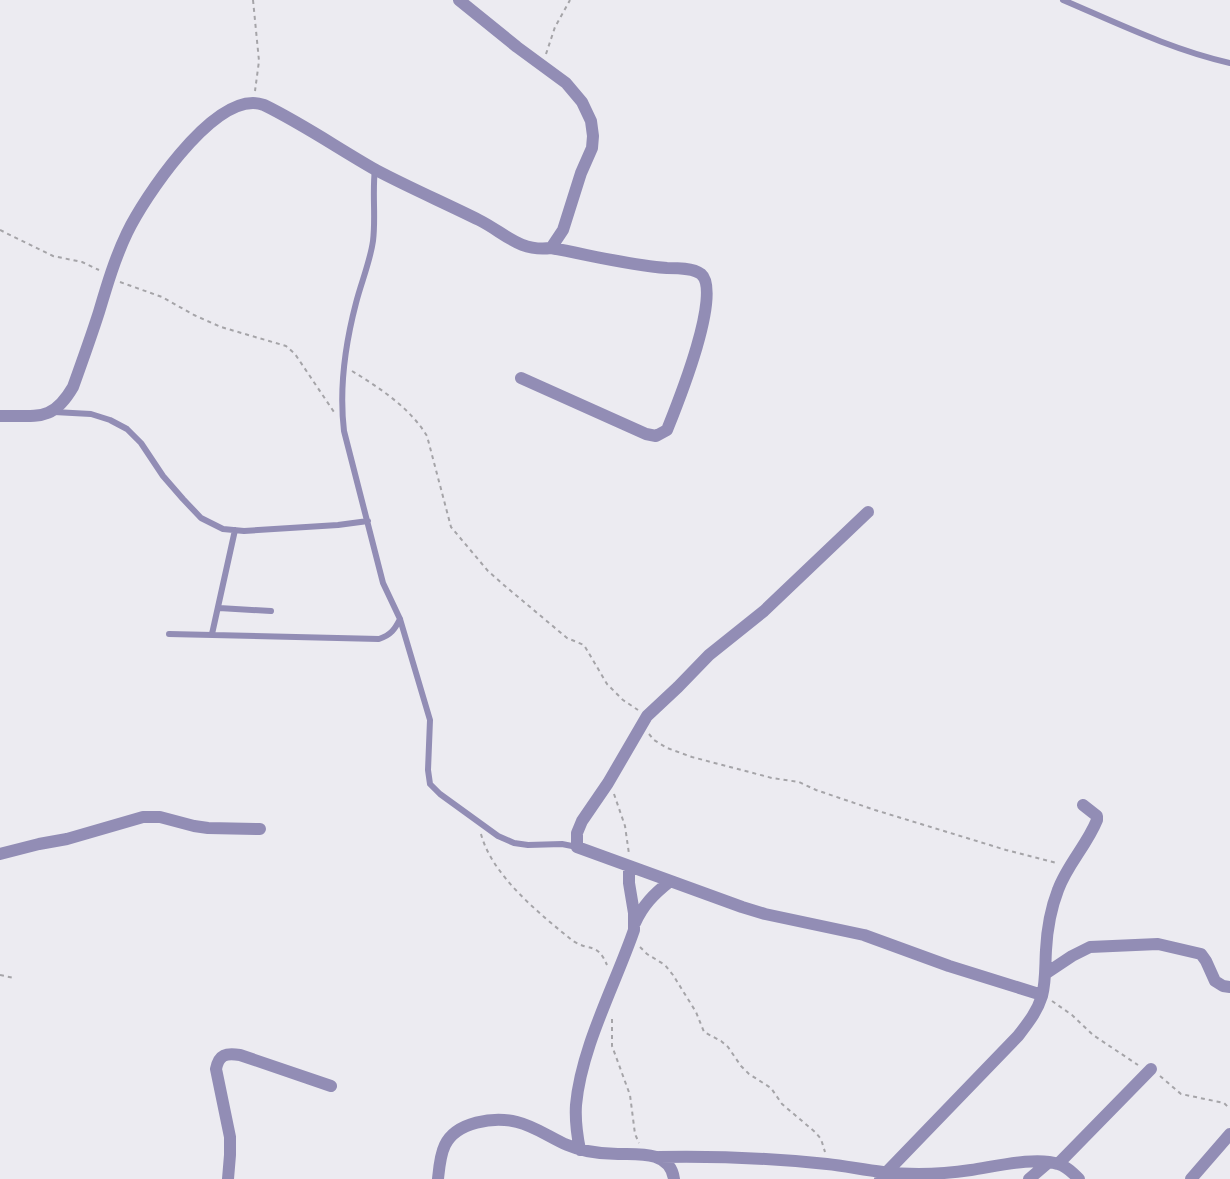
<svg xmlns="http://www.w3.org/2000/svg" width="1230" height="1179" viewBox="0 0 1230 1179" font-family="Rubik,sans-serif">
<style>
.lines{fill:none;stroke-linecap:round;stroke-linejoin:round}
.path{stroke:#a5a4a8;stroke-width:2;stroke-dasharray:4 4;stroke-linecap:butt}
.service{stroke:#928db5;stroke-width:6}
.minor{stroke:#928db5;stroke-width:12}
</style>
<rect width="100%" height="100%" fill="#ecebf1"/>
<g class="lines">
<path class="path" d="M253,0L259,61L255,91
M546,54L555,27L570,0
M0,230L53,256L82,262L99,270
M120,282L162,297L194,315L221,327L286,346L295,354L334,412
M352,371C380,388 410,408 427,436L451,527L488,571L505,586L567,638L584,645L607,684L623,700L638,710
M649,734L654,740L667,748L692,757L772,778L799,782L816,790L875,810L1006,850L1057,863
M614,794L625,826L629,854
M481,834C492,876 541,915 573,941C591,952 597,942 607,965
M640,947L647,954L665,965L673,975L696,1012L704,1032L721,1041L728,1047L741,1066L749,1074L771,1088L782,1104L815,1132L821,1139L825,1152
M0,975L14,978
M1052,1001L1072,1015L1093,1035L1138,1065
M612,1019V1046L630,1095L635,1134L639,1143
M1160,1076L1181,1094L1224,1103L1230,1109"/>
<path class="service" d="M1063,0C1117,23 1172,50 1230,63
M375,169C372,193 376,217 373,241C370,262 361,283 356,303C345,345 339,389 344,431L383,583L400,619L430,720L428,770L430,784L440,794L498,836L514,843L528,845L562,844L577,847
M54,412L91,414L110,420L127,429L141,443L163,476L183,499L201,518L223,529L244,531L338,525L368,521
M219,608L271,611
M169,634L379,639C391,635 395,629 400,619
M212,634L235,530"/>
<path class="minor" d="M521,378L646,434L656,436L667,430C677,405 723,292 701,274C693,268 677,268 667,268C628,265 590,255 551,248
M0,416C37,415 52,423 73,387C82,362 91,337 99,312C107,285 115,258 127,233C145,196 208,103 253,103C257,103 261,104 264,105C303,124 339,149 376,170C410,188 445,203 479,220C505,233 519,252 551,248L563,230L581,173L592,148L593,136L591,121L582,102L566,83L517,47L459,0
M868,512L764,611L709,655L678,687L647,716L608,783L582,821L577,833V847L742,907L765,914L864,935L949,966L1042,995
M0,854L39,844L67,839L143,817H160L194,826L208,828L260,829
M635,923C643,905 654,894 669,882
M1045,974L1072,956L1090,947L1158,944L1201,954L1206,961L1215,981L1223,986L1230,987
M580,1150C577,1135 575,1120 576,1105C581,1048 615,985 634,930V913L629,883V867
M659,1157C715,1156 771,1158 827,1164C846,1166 864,1170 883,1172C910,1175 944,1174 971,1170C993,1167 1036,1156 1058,1164C1066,1166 1073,1173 1079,1179
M1058,1164L1151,1069
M228,1179L230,1155V1137L216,1069C219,1054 226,1053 240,1055L331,1086
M438,1179C439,1169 440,1155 445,1145C456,1122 494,1116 517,1122C542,1128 561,1147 587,1151C597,1153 607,1154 618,1154C639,1154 670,1151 674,1179
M880,1179L1018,1036C1028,1023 1037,1012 1042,996C1046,981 1045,966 1046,950C1047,931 1051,908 1058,890C1067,865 1087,845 1097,820V816L1083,805
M1029,1179L1049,1162
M1191,1179L1230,1134"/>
</g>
</svg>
